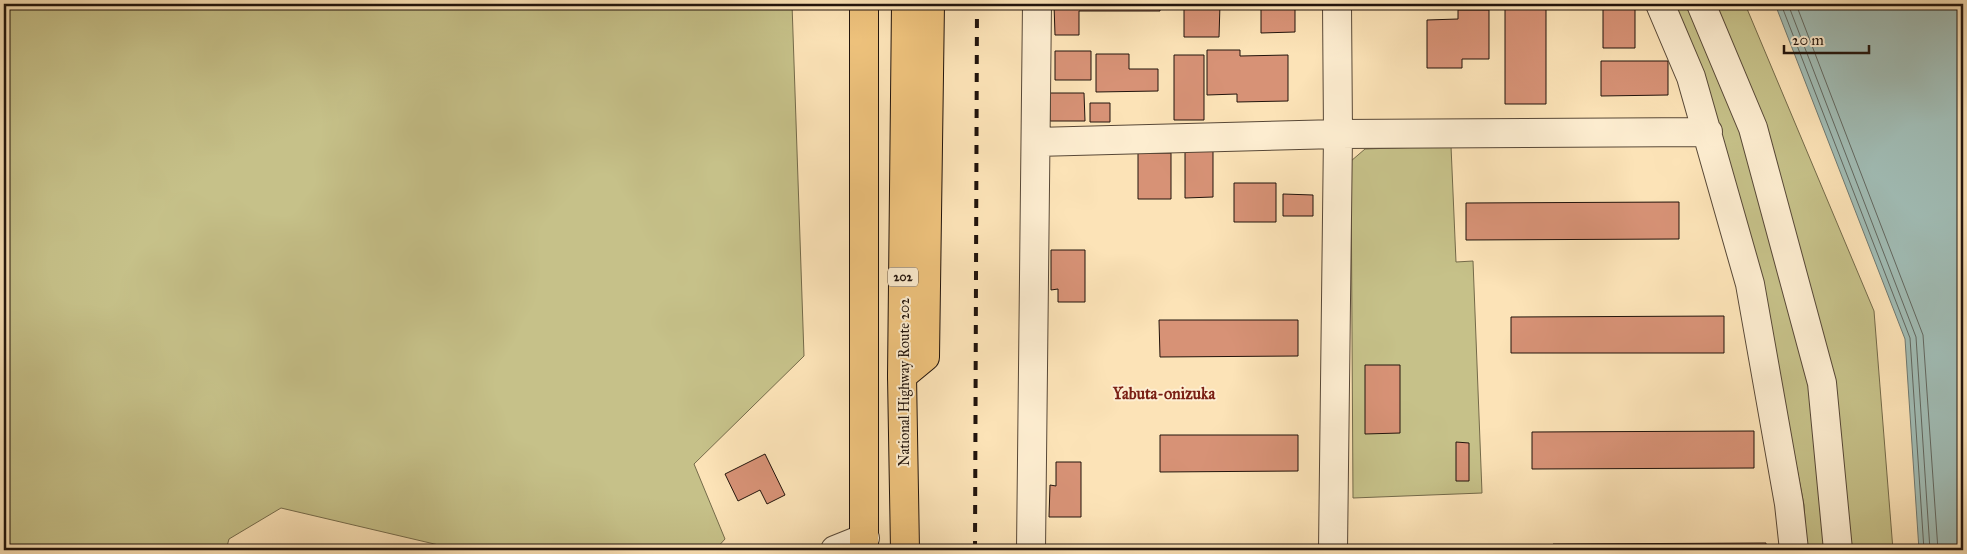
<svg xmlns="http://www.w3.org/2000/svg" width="1967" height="554" viewBox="0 0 1967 554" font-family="'IM FELL Great Primer',serif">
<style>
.green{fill:#c6c189;stroke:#746a4a}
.water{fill:#a1bdb6;stroke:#6e7972}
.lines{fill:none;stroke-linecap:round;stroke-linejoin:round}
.shore{stroke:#626861;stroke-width:1}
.building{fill:#d79276;stroke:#22140c}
.minor-casing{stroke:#584837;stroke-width:30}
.major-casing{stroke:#22140c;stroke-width:30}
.highway-casing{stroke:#22140c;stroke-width:30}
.minor{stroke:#fdedd0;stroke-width:28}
.major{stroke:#eec27c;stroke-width:28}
.highway{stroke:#eec27c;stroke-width:28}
.rail{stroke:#22140c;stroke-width:4;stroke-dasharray:9 9;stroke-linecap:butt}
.labels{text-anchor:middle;stroke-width:4;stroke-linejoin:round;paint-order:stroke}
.shield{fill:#fdedd0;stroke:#645547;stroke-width:1}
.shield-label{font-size:12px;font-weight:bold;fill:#22140c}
.street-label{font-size:14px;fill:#22140c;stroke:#fdedd0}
.quarter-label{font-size:16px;font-weight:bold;fill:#7a1f14;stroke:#fdedd0}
</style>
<rect width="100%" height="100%" fill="#fce3b7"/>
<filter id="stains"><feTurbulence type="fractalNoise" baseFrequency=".004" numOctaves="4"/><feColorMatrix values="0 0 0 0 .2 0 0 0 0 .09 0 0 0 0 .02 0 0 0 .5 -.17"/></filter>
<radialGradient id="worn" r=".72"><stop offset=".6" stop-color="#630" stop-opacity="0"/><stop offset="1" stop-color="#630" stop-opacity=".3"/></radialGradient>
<path class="green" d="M4,4H792L804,356L694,464L725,539L715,550H460L281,508L229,539L226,550H4Z
M1669,4H1745L1874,311L1893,550H1807L1804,505L1761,283Z
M1451,146L1456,262L1473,261L1482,493L1353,498L1351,161L1365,149Z"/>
<path class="water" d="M1775,4H1963V550H1919L1905,339Z"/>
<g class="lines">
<path class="shore" d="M1781,4L1910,338L1924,550
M1788,4L1916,337L1930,550
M1796,4L1923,335L1938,550"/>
</g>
<path class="building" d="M1054,4H1160V11H1079V35H1055Z
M1184,4H1220L1219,37H1184Z
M1261,4H1295V32L1261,33Z
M1505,7H1546V104H1505Z
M1603,9H1635V48H1603Z
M1458,10H1489V59H1462V68H1427V20L1458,19Z
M1207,50H1240V56L1288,55V101L1237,102V94L1207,95Z
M1055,51H1091V80H1055Z
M1096,54H1129V69H1158V91L1096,92Z
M1174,55H1204V120H1174Z
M1601,61H1668V95L1601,96Z
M1050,93H1084L1085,121H1050Z
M1090,103H1110V122H1090Z
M1185,151H1213V197L1185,198Z
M1138,153H1171V199H1138Z
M1234,183H1276V222H1234Z
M1283,194L1313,195V216H1283Z
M1679,202V239L1466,240V203Z
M1051,250H1085V302H1058V289L1051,290Z
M1724,316V353H1511V317Z
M1159,320H1298V356L1160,357Z
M1365,365H1400V433L1365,434Z
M1754,431V468L1532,469V432Z
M1160,435H1298V471L1160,472Z
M1456,442L1469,443V481H1456Z
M765,454L785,495L767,504L760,490L738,501L725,474Z
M1056,462H1081V517H1049L1050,485L1056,486Z
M1766,543V550H1553V544Z
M1049,545H1083V550H1049Z
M1509,546V550H1371V547Z"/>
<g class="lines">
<g class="minor-casing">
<path id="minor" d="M1660,4L1691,77L1750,284L1789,504L1794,550
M1701,4L1753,128L1822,383L1838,550
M1036,142L1338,134L1708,132
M835,550L865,538
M1031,550L1037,4
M1333,550L1338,134L1337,4"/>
</g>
<g class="major-casing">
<path id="major" d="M902,376L925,357L930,4"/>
</g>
<g class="highway-casing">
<path id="highway" d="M864,4V550
M905,550L902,376L906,4"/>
</g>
<use href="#minor" class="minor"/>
<use href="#major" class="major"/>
<use href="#highway" class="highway"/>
<path class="rail" d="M975,550L977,4"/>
</g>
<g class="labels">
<rect class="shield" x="888" y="267.5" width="30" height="19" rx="4"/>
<g class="shield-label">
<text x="903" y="281">202</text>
</g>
<g class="street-label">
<text transform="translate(904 382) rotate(-90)" y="5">National Highway Route 202</text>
</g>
<g class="quarter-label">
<text x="1164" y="399">Yabuta-onizuka</text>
</g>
</g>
<rect width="1967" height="554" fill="none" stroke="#fce3b7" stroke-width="20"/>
<rect x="5" y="5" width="1957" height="544" fill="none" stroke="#22140c" stroke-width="2.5"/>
<rect x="10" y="10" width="1947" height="534" fill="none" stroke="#22140c"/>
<path d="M1784 45v8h85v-8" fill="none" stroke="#22140c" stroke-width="2.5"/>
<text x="1792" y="45" font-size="15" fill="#22140c" stroke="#fdedd0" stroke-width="4" paint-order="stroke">20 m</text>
<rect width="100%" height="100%" filter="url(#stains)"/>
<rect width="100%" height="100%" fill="url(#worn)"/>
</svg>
